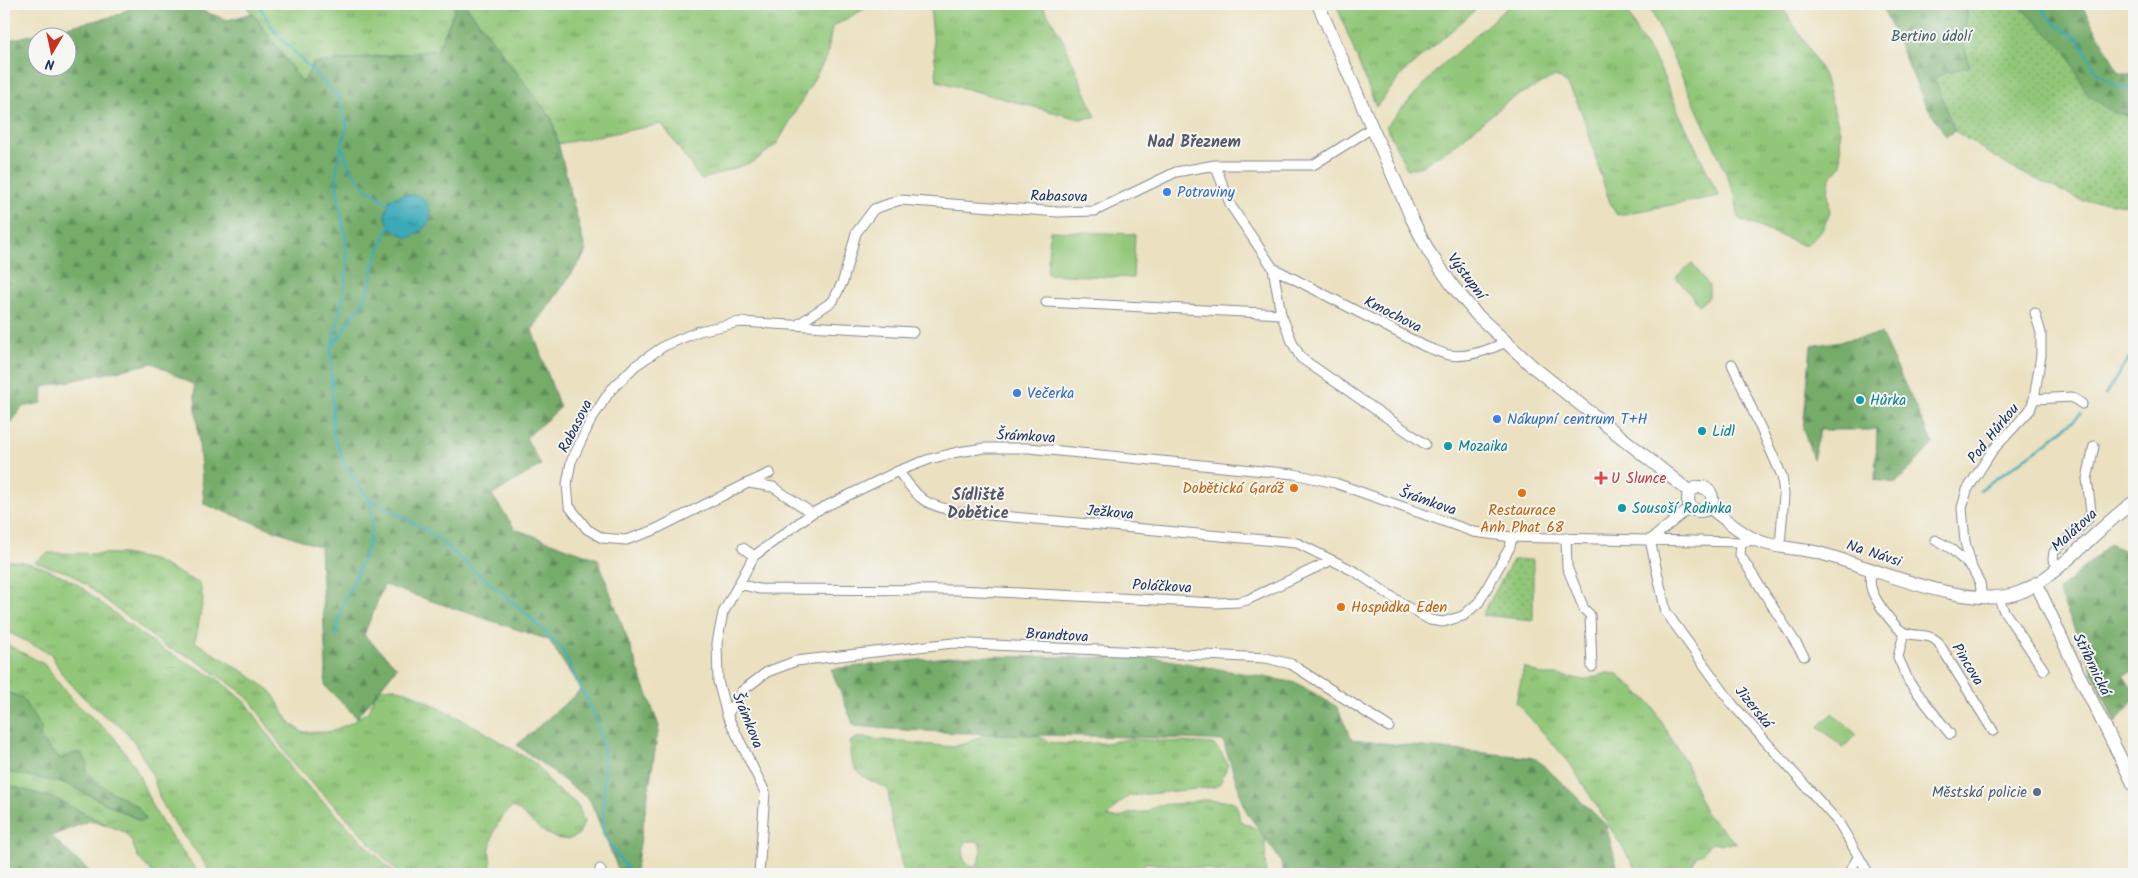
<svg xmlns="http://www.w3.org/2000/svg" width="2138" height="878" viewBox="0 0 2138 878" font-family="Kalam,sans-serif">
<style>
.grass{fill:url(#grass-tufts);stroke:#567b6c;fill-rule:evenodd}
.forest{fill:url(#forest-firs);stroke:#486e64;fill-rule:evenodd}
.park{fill:url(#park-dots);stroke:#567b6c}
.pitch{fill:#92c779;stroke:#567b6c}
.water{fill:url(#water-ripples);stroke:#2b6c8b}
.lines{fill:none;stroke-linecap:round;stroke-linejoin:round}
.stream{stroke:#3baab8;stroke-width:2.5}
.street-casing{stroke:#83888f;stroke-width:11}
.secondary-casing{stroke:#83888f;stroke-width:14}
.street{stroke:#fff;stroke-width:9}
.secondary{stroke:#fff;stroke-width:12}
.shop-dot{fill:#3f7fe0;stroke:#f6f6f2;stroke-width:2}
.culture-dot{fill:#0f9aa8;stroke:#f6f6f2;stroke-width:2}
.health-dot{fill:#e0444e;stroke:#f6f6f2;stroke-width:2}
.food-dot{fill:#e8710a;stroke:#f6f6f2;stroke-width:2}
.service-dot{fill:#5c6f8a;stroke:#f6f6f2;stroke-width:2}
.labels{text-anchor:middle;stroke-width:4;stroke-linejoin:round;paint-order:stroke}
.park-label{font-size:15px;fill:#3f5d66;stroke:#f6f6f2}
.shop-label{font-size:15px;fill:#366cbe;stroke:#f6f6f2;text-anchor:start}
.street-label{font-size:15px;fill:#1b2f5e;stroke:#f6f6f2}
.culture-label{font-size:15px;fill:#0d838f;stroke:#f6f6f2;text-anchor:start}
.health-label{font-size:15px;fill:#be3a42;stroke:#f6f6f2;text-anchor:start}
.food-label{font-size:15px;fill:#c56008;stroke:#f6f6f2;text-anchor:end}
.service-label{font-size:15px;fill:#4e5e75;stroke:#f6f6f2;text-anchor:end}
.neighbourhood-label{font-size:16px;font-weight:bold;fill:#545768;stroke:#f6f6f2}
</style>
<defs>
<pattern id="grass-tufts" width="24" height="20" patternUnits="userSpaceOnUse" patternTransform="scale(1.25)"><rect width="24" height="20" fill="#92c779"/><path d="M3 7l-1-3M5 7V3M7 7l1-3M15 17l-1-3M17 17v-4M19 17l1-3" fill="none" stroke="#76a266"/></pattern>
<pattern id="forest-firs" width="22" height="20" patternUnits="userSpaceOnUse" patternTransform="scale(1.25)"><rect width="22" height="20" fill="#75ac69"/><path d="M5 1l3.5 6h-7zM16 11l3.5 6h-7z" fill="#5f8c5a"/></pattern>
<pattern id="park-dots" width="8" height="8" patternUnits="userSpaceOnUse" patternTransform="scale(1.25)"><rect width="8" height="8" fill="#92c779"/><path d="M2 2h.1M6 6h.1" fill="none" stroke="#76a266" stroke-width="1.8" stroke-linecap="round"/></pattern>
<pattern id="water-ripples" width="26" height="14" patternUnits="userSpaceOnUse" patternTransform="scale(1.25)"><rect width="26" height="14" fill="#3baab8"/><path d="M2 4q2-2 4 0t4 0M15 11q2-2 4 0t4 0" fill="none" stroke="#318b99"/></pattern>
</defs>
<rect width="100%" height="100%" fill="#f6f6f2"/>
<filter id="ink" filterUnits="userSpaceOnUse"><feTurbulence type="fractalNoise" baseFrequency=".02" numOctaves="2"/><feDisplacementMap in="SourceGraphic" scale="10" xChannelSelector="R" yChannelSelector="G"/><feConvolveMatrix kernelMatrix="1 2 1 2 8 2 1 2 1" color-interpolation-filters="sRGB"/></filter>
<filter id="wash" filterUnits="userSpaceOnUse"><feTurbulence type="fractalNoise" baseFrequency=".0096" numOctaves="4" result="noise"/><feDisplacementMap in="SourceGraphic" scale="20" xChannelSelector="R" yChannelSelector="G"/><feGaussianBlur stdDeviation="1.12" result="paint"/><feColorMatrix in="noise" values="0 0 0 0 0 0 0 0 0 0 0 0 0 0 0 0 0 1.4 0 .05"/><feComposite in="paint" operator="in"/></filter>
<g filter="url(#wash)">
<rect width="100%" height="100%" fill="#ebe1c0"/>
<path class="grass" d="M245,4H457L438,50L313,63L303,83Z
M465,4H873L832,27L827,56L777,144L755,161L701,180L662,124L558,144L552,119Z
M923,4H1042L1064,42L1096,117L1079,119L937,81L930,5Z
M1336,4H1482L1404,72L1376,107Z
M1511,4H1624L1638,34L1658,64L1679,113L1719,196L1617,215C1596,185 1587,87 1555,76L1508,101L1450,149L1431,159L1423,166L1407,169L1386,126L1441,66Z
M1648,4H1780L1809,48L1824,76L1840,131L1841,166L1830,178L1828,193L1830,213L1821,232L1805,246L1739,219L1735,195L1720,159Z
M48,553L123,554L153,560L200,584L203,600L195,642L244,672L271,691L290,723L302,732H328L349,724L369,711L375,695L379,689L391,687L409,692L478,728L536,764L554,787L578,805L584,822L579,834C576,836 571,839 568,839C546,842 530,817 513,807C500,813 492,834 490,848C488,858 494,864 488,874H399L345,816L295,767L253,704L243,693L193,658L166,647L72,574L35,562Z
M4,561C29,559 56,572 77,584L142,635L164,650L218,679L248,705L294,772L395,874H211L202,859L174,824L160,799L152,774L135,743L122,727L108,719L82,696L62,674L51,654L4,630Z
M4,643L44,664L71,699L113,736L135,766L152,806L167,831L199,874H154L138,858L132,842L125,832L109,826L56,799L4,784V771L67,784L140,821L137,806L96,783L75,753L61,759C39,742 33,723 22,698L4,691Z
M1524,667L1541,675H1556L1585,680L1607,673L1618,674L1651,704L1686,763L1705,813L1737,844L1712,843L1706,848L1702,854L1696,856L1693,863L1695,867L1707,874H1639L1569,762L1516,702Z
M998,733L1036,735L1050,742L1063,744L1105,743L1129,739L1213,744L1221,752L1228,765L1220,783L1215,787L1129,796L1118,804L1107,817L1118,818L1131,813L1146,812L1157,805L1188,803L1201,800L1231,801L1237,804L1240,821C1247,825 1260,829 1264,835C1266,838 1265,868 1266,874H1221L1207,869L1146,863L1140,868L1142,872L1159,874H904L891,818L888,789C864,778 846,771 851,741L857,738H864L952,747L970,742L984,734ZM967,841H978C982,848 982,860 976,867H972L964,861L963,847Z"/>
<path class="forest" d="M137,4H195L205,12L228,20L252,13L303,83L313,64L438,50L457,4H465L552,119L586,253L532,330L560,408L526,438L541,465L492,495L515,529L598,559L659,726L635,874H620L590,800L517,745L581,690L549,640L384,585L364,635L397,667L357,718L325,686L326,668L320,547L204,504L194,385L153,363L43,387L42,403L22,407L7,429L8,531L4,536V41L115,16ZM38,38H68V68H38Z
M1881,4H1968L1964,46L1970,66L1934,77L1955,131L1946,136L1924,101Z
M2017,4H2081L2120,74H2134V116L2113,113L2086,93L2067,52Z
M1881,334L1933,444L1896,483L1875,480L1877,430H1820L1813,459L1803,429L1811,346Z
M2110,544L2134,556V671L2123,675L2134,692V700L2115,723L2058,591Z
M959,656L1157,658L1297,683L1337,707L1352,740L1536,758L1606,825L1619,874H1284L1280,860L1246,811L1223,741C1100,733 976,738 854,726L831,669Z
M4,691L22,698L41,728L40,739L49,749L61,759L75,753H81L87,762L86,772L96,783L137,806L146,819L141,821L67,784L4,771Z
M4,784L56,799L109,826L89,821L51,836L92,874H4Z"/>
<path class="park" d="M1968,4H2017L2067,52L2086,93L2113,113L2134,116V207L2102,201H2083L2012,168L1955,131L1934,77L1970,66L1964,46Z
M1513,560H1533V620L1482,615Z"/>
<path class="pitch" d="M1050,231L1135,234L1133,278L1047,274Z
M1692,263L1709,286V297L1699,305L1676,277Z
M1832,713L1856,734L1843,748L1819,727Z"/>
<path class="water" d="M402,195H419C440,213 429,230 408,238L390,228L385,215L390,199Z"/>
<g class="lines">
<path class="stream" d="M258,4L276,33L338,97L347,125L342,145L349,167L365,187L391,206
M2038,4L2055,24L2079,39L2097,73L2118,87L2134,90
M390,224L375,260L369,288L364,301L331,348L333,433L345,465L368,498L426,530L527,614L561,648L597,720L604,753L603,834L630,874
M332,347C338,318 347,289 347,260C347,221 327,183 342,146
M2105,395L2134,350
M1980,490L2048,442L2081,414
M336,636C338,627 339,617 342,609C354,573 381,539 369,499"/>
</g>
</g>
<g filter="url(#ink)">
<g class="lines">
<g class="street-casing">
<path id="street" d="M1215,165L1231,206L1273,268L1426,347C1433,349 1441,353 1449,355C1467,358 1489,350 1506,342
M1046,302L1281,314L1273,268
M1281,314L1293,344L1301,358L1425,444
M797,325L833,301L843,281L856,233L874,209L900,200L1058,212L1095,211L1176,172L1215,165H1313L1372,128
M1732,364L1782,476L1784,495L1780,546
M2034,399L2072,397L2082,404
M898,471C921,500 920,503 957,512L1297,543L1356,572L1407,607L1430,620L1443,622L1463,616L1479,602L1510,547L1512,537
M748,483L770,473
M812,513L773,487L748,483L652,531L626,540L602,538L587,529L569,506L567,484L571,462L591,420L610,391L635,366L664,346L699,331L740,322L913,332
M1566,538L1567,567L1584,609L1590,615L1592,667
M1650,540L1666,612L1733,705L1839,823L1869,874
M1650,540L1691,507
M1935,540L1950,548L1972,568
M1741,542L1740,555L1804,656
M743,548L754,556
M2058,567L2053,559L2054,552L2088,519L2091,512L2087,479L2094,446
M1872,568C1870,576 1869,583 1872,591C1876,601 1895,630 1906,633C1918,637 1929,633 1938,642L1993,731
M739,584L759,589L958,590L1216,603L1238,602L1247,600L1330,561
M1998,597L2004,611L2044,670
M1982,598L1980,583L1972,568L1965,542L1962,508L1967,490L1992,451L2030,410L2034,399L2041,355V333L2035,313
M1904,633L1898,657L1909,682L1950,734
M727,715L742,691L767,672L796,661L953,643L1266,658L1291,664L1389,727
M600,869L602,874
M759,874L765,792L727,715L718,681L717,643L723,613L754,556L812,513L898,471L930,459L958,452L985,448H1029L1294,474L1335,483L1474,532L1512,537L1741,542L1755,540
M1848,874L1858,857"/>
</g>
<g class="secondary-casing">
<path id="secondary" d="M1318,4L1412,219L1429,252L1452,285L1476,314L1532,366L1690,492
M1688 499a12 12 0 1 1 24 0a12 12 0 1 1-24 0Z
M1709,507C1724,518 1739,532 1756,540C1774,548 1796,548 1815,552C1869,565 1966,612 2018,593C2057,579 2098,526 2134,502
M2036,583L2076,669L2134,785"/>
</g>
<use href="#street" class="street"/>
<use href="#secondary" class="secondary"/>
</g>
</g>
<g class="shop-dot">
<circle cx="1167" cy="192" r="5"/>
<circle cx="1017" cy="393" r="5"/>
<circle cx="1497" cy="419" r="5"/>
</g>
<g class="culture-dot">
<circle cx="1860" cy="400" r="5"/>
<circle cx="1702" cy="431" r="5"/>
<circle cx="1448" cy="446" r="5"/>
<circle cx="1622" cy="508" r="5"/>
</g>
<path class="health-dot" d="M1598.5 470.5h5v5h5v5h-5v5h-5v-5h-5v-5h5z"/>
<g class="food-dot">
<circle cx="1294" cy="488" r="5"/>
<circle cx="1522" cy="493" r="5"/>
<circle cx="1341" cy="607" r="5"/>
</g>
<circle class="service-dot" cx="2037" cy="792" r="5"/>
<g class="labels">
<g class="park-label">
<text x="1931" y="41">Bertino údolí</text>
</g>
<g class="shop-label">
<text x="1177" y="197">Potraviny</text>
<text x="1027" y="398">Večerka</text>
<text x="1507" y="424">Nákupní centrum T+H</text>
</g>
<g class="street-label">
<text transform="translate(1059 196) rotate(1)" y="5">Rabasova</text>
<text transform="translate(1467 276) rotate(53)" y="5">Výstupní</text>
<text transform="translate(1393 314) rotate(27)" y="5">Kmochova</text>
<text transform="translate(575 426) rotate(-63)" y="5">Rabasova</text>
<text transform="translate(1993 433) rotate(-51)" y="5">Pod Hůrkou</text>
<text transform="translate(1026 436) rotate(3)" y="5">Šrámkova</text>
<text transform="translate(1428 501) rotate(19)" y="5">Šrámkova</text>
<text transform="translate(1110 512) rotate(5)" y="5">Ježkova</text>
<text transform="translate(2074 530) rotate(-42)" y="5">Malátova</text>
<text transform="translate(1874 553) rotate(18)" y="5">Na Návsi</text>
<text transform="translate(1162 586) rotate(3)" y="5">Poláčkova</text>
<text transform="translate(1057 635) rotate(3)" y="5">Brandtova</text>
<text transform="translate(1968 664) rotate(58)" y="5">Pincova</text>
<text transform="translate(2092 664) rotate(64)" y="5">Stříbrnická</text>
<text transform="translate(1754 707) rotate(51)" y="5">Jizerská</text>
<text transform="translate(748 720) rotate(68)" y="5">Šrámkova</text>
</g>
<g class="culture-label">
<text x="1870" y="405">Hůrka</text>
<text x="1712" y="436">Lidl</text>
<text x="1458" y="451">Mozaika</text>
<text x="1632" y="513">Sousoší Rodinka</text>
</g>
<g class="health-label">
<text x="1611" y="483">U Slunce</text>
</g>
<g class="food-label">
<text x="1284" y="493">Dobětická Garáž</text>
<text x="1522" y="515" text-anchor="middle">Restaurace<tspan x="1522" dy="17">Anh Phat 68</tspan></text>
<text x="1351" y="612" text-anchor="start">Hospůdka Eden</text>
</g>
<g class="service-label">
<text x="2027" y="797">Městská policie</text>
</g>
<g class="neighbourhood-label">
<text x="1194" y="147">Nad Březnem</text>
<text x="978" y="500">Sídliště<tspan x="978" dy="18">Dobětice</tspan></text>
</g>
</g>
<rect width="2138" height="878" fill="none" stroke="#f6f6f2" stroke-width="20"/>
<g transform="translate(52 52) rotate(189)"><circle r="24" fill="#f6f6f2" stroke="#9ea6b7"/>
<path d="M0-4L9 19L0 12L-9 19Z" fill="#c8321e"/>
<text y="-8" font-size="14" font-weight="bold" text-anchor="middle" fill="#1b2f5e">N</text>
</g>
</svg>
